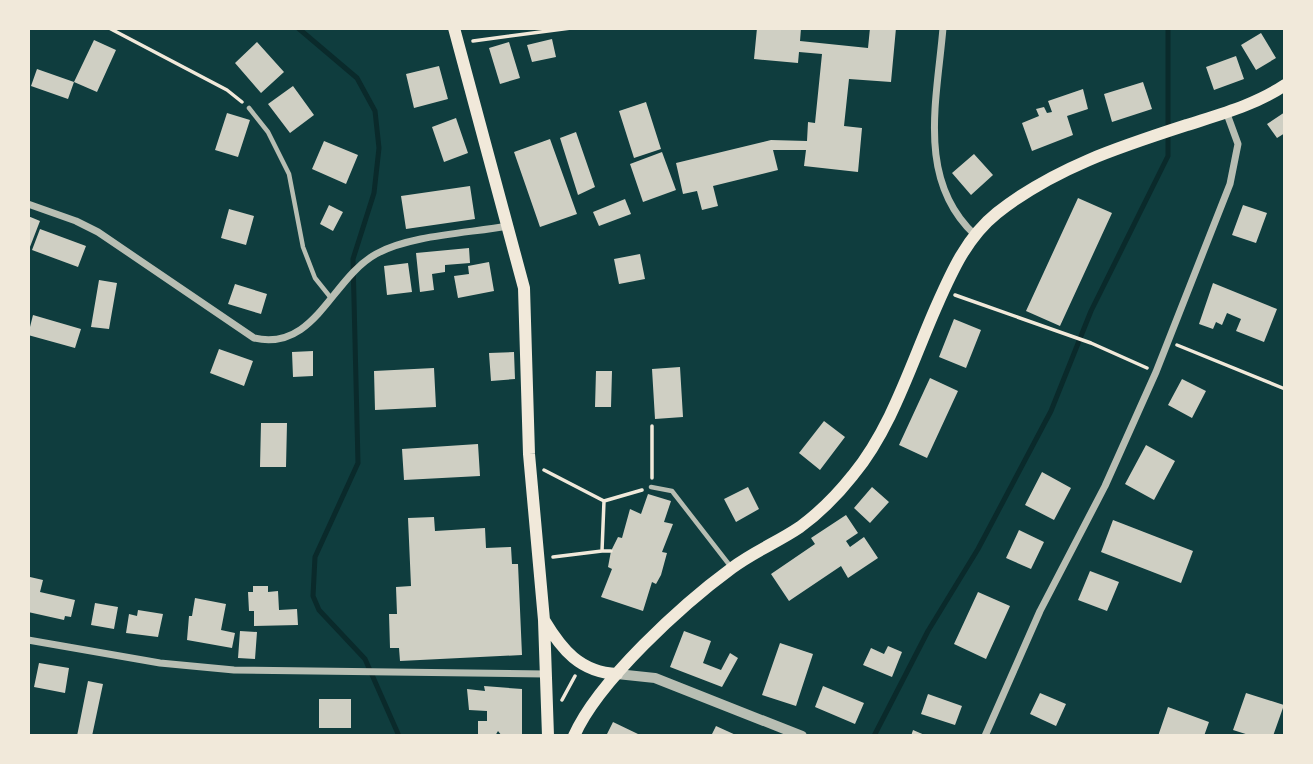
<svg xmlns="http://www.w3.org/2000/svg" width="1313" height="764" viewBox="0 0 1313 764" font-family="Cabin,sans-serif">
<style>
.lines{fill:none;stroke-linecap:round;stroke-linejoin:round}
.stream{stroke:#0a2a2b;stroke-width:5}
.building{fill:#cfcfc3}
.path{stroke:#f1e9da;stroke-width:3.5}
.service{stroke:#b8beb3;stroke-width:4.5}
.minor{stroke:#b8beb3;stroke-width:7}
.tertiary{stroke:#b8beb3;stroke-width:10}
.secondary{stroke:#f1e9da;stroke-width:12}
</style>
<rect width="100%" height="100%" fill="#0f3d3e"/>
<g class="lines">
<path class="stream" d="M298,28L357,78L375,111L379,148L374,193L353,259L358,463L315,557L313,596L319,610L365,659L399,736
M874,736L928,631L978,549L1051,411L1091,311L1168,156V28"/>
</g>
<path class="building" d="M757,28H801L800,41L868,48L870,28H896L891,82L849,79L844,126L862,128L858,172L804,166L806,150H773L778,170L713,186L718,206L702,210L697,191L683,194L676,163L771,140L807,141L808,122L815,123L822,54L799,52L798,63L754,59Z
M1261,33L1276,58L1256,70L1241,45Z
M552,39L556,57L532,62L527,45Z
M94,40L116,50L97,92L74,82Z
M257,42L284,72L261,93L235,63Z
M509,42L520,78L500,84L489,48Z
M1236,56L1244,79L1214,90L1206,67Z
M439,66L448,99L414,108L406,74Z
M37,69L74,82L68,99L31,86Z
M1143,82L1152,109L1112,122L1104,94Z
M293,86L314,115L290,133L268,104Z
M1083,89L1088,109L1067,116L1073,135L1032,151L1022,123L1039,116L1036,109L1044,107L1047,113L1052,112L1048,101Z
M646,102L661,149L634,158L619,111Z
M1285,112V133L1277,138L1267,124Z
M227,113L250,120L238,157L215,150Z
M456,118L468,153L444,162L432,127Z
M576,132L595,187L578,195L560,138Z
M550,139L577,214L540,227L514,152Z
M324,141L358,155L346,184L312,169Z
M662,152L676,190L643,202L630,164Z
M974,154L993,175L971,195L952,173Z
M470,186L475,219L406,229L401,196Z
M1078,198L1112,213L1060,326L1026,311Z
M625,199L631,214L599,226L593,212Z
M329,205L343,212L333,231L320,224Z
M1243,205L1267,213L1256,243L1232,235Z
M229,209L254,216L246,245L221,238Z
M28,216L40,221L28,252Z
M40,229L86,246L78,267L32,250Z
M469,248L470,263L445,265V272L432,274L434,290L420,292L416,253Z
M640,254L645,279L619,284L614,259Z
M489,262L494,291L458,298L454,276L469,274L468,266Z
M408,263L412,292L387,295L384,266Z
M99,280L117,283L109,329L91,327Z
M1213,283L1277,309L1264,342L1236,331L1241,319L1227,313L1222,325L1216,322L1213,329L1199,324Z
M235,284L267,294L261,314L228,304Z
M33,315L81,329L75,348L28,335Z
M954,319L981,330L966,368L939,357Z
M219,349L253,361L244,386L210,373Z
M313,351V376L293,377L292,352Z
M514,352L515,379L491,381L489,353Z
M680,367L683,417L655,419L652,369Z
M434,368L436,407L375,410L374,371Z
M596,371H612L611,407H595Z
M930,378L958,391L927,458L899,445Z
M1182,379L1206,391L1192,418L1168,405Z
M824,421L845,437L820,470L799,453Z
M261,423H287L286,467H260Z
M478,444L480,476L404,480L402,449Z
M1146,445L1175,461L1154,500L1125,484Z
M1042,472L1071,488L1054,520L1025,505Z
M748,487L759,509L736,522L724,499Z
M872,487L889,502L870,523L854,508Z
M648,494L671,501L664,522L673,524L662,552L667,553L661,575L656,584L652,582L643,611L601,597L612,569L608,567L611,551L618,537L622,538L630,509L641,514Z
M846,515L858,533L846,541L850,547L864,537L878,558L848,578L841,566L789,601L771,574L815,544L811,538Z
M434,517L435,531L485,528L486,548L511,547L512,564H518L522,655L400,661L399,648H390L389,614H397L396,587L411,586L408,518Z
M1113,520L1193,551L1181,583L1101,552Z
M1019,530L1044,542L1031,569L1006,558Z
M1090,571L1119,582L1107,611L1078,600Z
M30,577L43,580L40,592L75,600L71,617L65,616L64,620L28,612Z
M253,586H268V592L278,591L279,610L297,609L298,625L254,626V611H249L248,592H253Z
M978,592L1010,606L986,659L954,644Z
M195,598L226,604L221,630L235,633L232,648L187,640L189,616H192Z
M95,603L118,607L114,629L91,625Z
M138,610L163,614L158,637L126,633L129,614L137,616Z
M240,631L257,632L255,659L238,658Z
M684,631L711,641L703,663L721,670L730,653L738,658L722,687L670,667Z
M780,643L813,654L796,706L762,695Z
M888,646L902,652L892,677L863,665L871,648L884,654Z
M39,663L69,668L65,693L34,687Z
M88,681L103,684L92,736H77Z
M484,686L522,689V736H502L498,731L495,736H478V721H487V711L469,710L467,689L485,691Z
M823,686L864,703L855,724L815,707Z
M1040,693L1066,704L1056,726L1030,714Z
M1246,693L1284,705L1273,736H1252L1233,730Z
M928,694L962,706L955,725L921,714Z
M319,699H351V728H319Z
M1168,707L1209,722L1204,736H1158Z
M613,722L638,734L636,736H606Z
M716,726L738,736H711Z
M913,730L927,736H911Z"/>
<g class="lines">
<path class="path" d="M109,28L227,90L242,102
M473,41L571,28
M955,295L1091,343L1147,368
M1177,345L1285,389
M544,470L604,501L642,490
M652,478V426
M602,551H611
M553,557L602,551L604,501
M562,700L575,676"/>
<path class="service" d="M249,108L268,132L289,174L303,247L315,278L331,298
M651,487L672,491L731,567"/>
<path class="minor" d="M943,28C937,100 916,180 975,235
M28,204L76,221L98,232L254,338C315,352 331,279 376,254C410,235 470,233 508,226
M28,640L160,663L234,670L545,674
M985,736L1040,611L1105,486L1156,372L1230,184L1238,144L1227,114"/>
<path class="tertiary" d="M617,674L655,678L802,736"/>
<path class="secondary" d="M454,28L524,288L529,454L544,620L548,736
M544,620C562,650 580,672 617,674
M574,736C598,681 683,604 732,568C753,552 778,542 800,527C819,513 838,494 853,475C892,428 912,361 937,305C952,271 967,237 997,213C1054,168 1119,147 1187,125C1221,114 1255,105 1285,85"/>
</g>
<rect width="1313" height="764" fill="none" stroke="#f1e9da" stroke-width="60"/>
</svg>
